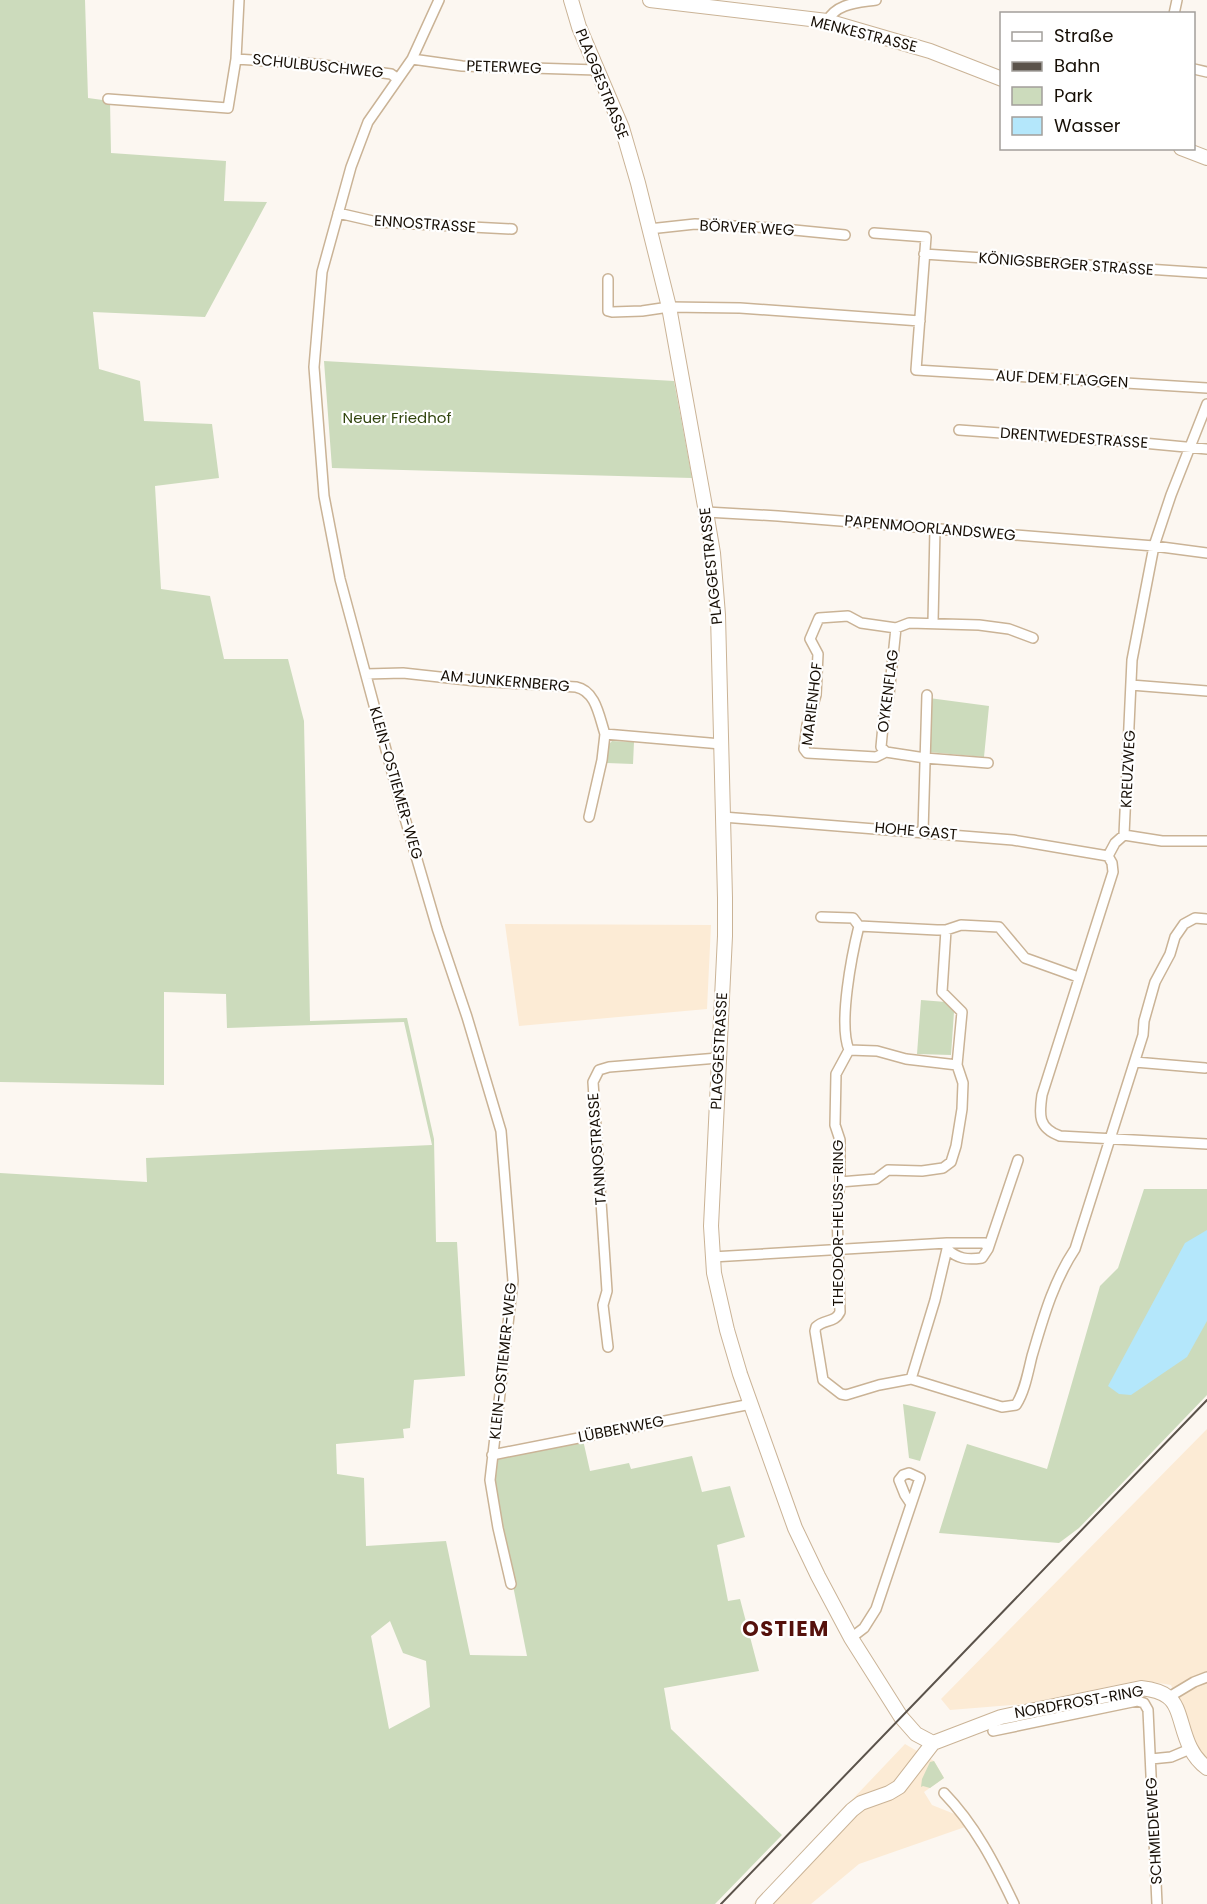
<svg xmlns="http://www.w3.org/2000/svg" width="1207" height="1904" viewBox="0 0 1207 1904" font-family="Poppins,sans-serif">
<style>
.built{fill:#fcebd5}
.green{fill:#ccdbbc;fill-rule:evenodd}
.water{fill:#b4e7fb}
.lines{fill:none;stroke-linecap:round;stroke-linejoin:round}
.street-casing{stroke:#cab396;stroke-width:12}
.secondary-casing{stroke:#cab396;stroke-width:16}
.street{stroke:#fff;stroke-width:9}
.secondary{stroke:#fff;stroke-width:14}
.rail{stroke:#5b534b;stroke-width:2}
.labels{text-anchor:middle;stroke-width:4.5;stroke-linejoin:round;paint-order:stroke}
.street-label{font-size:15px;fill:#170f06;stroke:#fff}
.park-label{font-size:15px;fill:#31450e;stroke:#fff}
.district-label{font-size:21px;font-weight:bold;letter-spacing:1.5px;fill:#55110c;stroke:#fff}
</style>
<rect width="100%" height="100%" fill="#fcf7f1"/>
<path class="built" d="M505,924L711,925L707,1009L519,1026Z
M1207,1429V1760L1201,1755L1171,1685L1140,1680L1025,1704L950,1710L941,1699Z
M905,1744L934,1761L944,1778L924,1792L932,1805L957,1815L965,1827L859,1864L811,1904H753Z"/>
<path class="green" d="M0,0H85L88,98L110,101L111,153L226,161L224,201L267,202L205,317L93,312L99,369L140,381L144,421L212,424L219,478L155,486L161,589L210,596L224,659H288L304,721L310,1021L407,1018L434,1139L436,1242H457L465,1376L414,1380L410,1428L403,1429L404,1438L336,1444L337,1474L364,1478L366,1546L446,1541L470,1655L527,1656L495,1495L496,1457L583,1440L590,1471L629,1463L631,1469L692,1456L702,1492L730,1486L745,1537L717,1545L728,1601L740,1599L759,1671L664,1688L671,1729L782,1835L715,1904H0V1173L147,1182L146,1158L432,1145L404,1022L227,1028L226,994L164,992V1085L0,1082ZM390,1621L403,1653L426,1661L430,1707L389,1729L371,1636Z
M324,361L674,381L692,478L332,468Z
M929,698L989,706L984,757L928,752Z
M612,741L634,742L633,764L607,763V746Z
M921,1000L946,1002L954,1012L951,1055L917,1054Z
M1144,1189H1207V1395L1079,1528L1059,1543L939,1533L967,1444L1047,1469L1100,1286L1118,1268Z
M903,1404L936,1412L920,1461L909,1458Z
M934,1761L944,1778L930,1788L923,1786L921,1787L922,1779L930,1762Z"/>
<path class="water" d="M1207,1230V1321L1187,1357L1131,1395L1119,1394L1108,1386L1185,1243Z"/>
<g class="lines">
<g class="street-casing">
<path id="street" d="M439,0L412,59L368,122L351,167L322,272L314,367L324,496L340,579L399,798L437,928L467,1017L501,1131L513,1281L490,1480L498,1528L511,1584
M1174,14L1177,0
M827,21C837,3 857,3 876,0
M236,59L316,64L391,74L398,79
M412,59L462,66L597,70
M1194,69L1207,72
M108,99L228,108L236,59L239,0
M338,213L377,222L512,229
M649,229L695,224L774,228L845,235
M874,233L926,237L916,370L1207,388
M924,254L1207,273
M608,279V311L612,312L642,311L669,307L740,308L920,321
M1207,404L1171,495L1154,546L1132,660L1124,835L1115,843L1108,856L1112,863L1113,872L1042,1095C1039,1115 1038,1128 1060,1136L1207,1144
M959,430L1143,443L1207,449
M706,512L778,516L1154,546L1207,553
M933,622L935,529
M366,674L403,673L476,681L576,687C596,691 599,716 605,734L721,744
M1131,685L1207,691
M886,752L881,747L884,715L889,695L896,628
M988,763L925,758L886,752L876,757L807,753L804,749L807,725L816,695L818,654L810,639L819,618L848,616L861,623L896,628L909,623L979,625L1009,629L1033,638
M589,817L602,760L605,734
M723,817L1013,840L1108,856
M923,832L927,695
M1124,835L1162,841H1207
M821,917L853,918L859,926
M849,1050L877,1051L906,1059L957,1065
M1135,1062L1205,1068
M840,1182L876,1179L888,1170L922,1171L943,1168L951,1162L956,1146L962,1109L963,1083L957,1065L962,1012L942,992L946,930
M947,1249L935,1300L911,1379L1002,1407L1016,1405C1025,1391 1028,1372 1032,1356C1043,1319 1053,1282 1075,1249L1143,1035L1144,1021L1155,982L1170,954L1175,937L1184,924L1195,918L1207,919
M988,1249L1018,1160
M712,1257L947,1243H985L988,1249L982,1258C967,1260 958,1259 947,1249V1245
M608,1347L603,1305L607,1291L593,1082L599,1070L609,1067L718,1058
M911,1379L879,1385L846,1395L841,1394L823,1380L815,1331L816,1327C824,1319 835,1323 840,1312L837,1211L840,1182V1140L835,1125L836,1074L849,1050C838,1024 852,954 859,926L937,930H946L961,925L999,927L1025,958L1078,977
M492,1455L751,1404
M851,1638L864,1628L876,1609L920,1478L909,1473L903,1475L899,1480L905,1495L911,1504
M1169,1697L1194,1682L1207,1677
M993,1731L1137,1701L1144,1703L1148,1710L1157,1904
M1151,1759L1171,1757L1190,1749
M944,1793C975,1825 995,1864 1014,1904"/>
</g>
<g class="secondary-casing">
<path id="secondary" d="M571,0L579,27L622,128L638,183L669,307L706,512L713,553L718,615L725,898V936L711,1226L714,1273L727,1330L740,1374L795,1528L818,1576L851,1638L901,1717L916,1734L933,1743
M650,0L827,21L930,51L1002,79
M1181,148L1207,158
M763,1904L852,1810L861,1803L889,1793L899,1787L933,1743L1001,1717L1141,1688C1150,1689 1161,1691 1168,1697C1185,1709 1179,1748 1207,1768"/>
</g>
<use href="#street" class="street"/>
<use href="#secondary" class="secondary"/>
<path class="rail" d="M721,1904L1207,1400"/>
</g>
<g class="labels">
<g class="street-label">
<text transform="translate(864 34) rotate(14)" y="5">MENKESTRASSE</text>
<text transform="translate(318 66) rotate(6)" y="5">SCHULBUSCHWEG</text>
<text transform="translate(504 67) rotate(2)" y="5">PETERWEG</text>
<text transform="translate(602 84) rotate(68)" y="5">PLAGGESTRASSE</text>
<text transform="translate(425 224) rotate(4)" y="5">ENNOSTRASSE</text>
<text transform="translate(747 228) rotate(3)" y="5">BÖRVER WEG</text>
<text transform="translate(1066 264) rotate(4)" y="5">KÖNIGSBERGER STRASSE</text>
<text transform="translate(1062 379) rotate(3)" y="5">AUF DEM FLAGGEN</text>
<text transform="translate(1074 438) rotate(4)" y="5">DRENTWEDESTRASSE</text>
<text transform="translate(930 528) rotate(5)" y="5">PAPENMOORLANDSWEG</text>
<text transform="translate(711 566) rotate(-96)" y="5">PLAGGESTRASSE</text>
<text transform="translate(505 681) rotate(5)" y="5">AM JUNKERNBERG</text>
<text transform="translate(888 691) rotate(-83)" y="5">OYKENFLAG</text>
<text transform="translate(812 704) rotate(-83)" y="5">MARIENHOF</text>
<text transform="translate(1128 769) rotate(-87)" y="5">KREUZWEG</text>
<text transform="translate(396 783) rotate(74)" y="5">KLEIN-OSTIEMER-WEG</text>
<text transform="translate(916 831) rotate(5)" y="5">HOHE GAST</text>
<text transform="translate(719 1051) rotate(-87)" y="5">PLAGGESTRASSE</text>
<text transform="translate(597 1149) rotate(-94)" y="5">TANNOSTRASSE</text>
<text transform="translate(838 1223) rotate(-90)" y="5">THEODOR-HEUSS-RING</text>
<text transform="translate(503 1361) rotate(-84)" y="5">KLEIN-OSTIEMER-WEG</text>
<text transform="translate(621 1429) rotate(-11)" y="5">LÜBBENWEG</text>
<text transform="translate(1079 1702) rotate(-10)" y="5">NORDFROST-RING</text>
<text transform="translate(1154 1831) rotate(-93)" y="5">SCHMIEDEWEG</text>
</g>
<g class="park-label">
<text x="397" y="423">Neuer Friedhof</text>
</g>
<g class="district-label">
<text x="786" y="1636">OSTIEM</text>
</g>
</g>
<rect x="1000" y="12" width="195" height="138" fill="#ffffff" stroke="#a29f9b" stroke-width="1.5"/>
<rect x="1012" y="32" width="30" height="9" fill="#ffffff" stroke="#a29f9b" stroke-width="1.5"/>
<text x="1054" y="42" font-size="18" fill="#170f06">Straße</text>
<rect x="1012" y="62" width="30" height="9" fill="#5b534b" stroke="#a29f9b" stroke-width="1.5"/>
<text x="1054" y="72" font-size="18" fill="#170f06">Bahn</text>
<rect x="1012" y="87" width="30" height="18" fill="#ccdbbc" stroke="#a29f9b" stroke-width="1.5"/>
<text x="1054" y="102" font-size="18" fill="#170f06">Park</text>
<rect x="1012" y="117" width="30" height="18" fill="#b4e7fb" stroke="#a29f9b" stroke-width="1.5"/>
<text x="1054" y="132" font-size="18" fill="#170f06">Wasser</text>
</svg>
